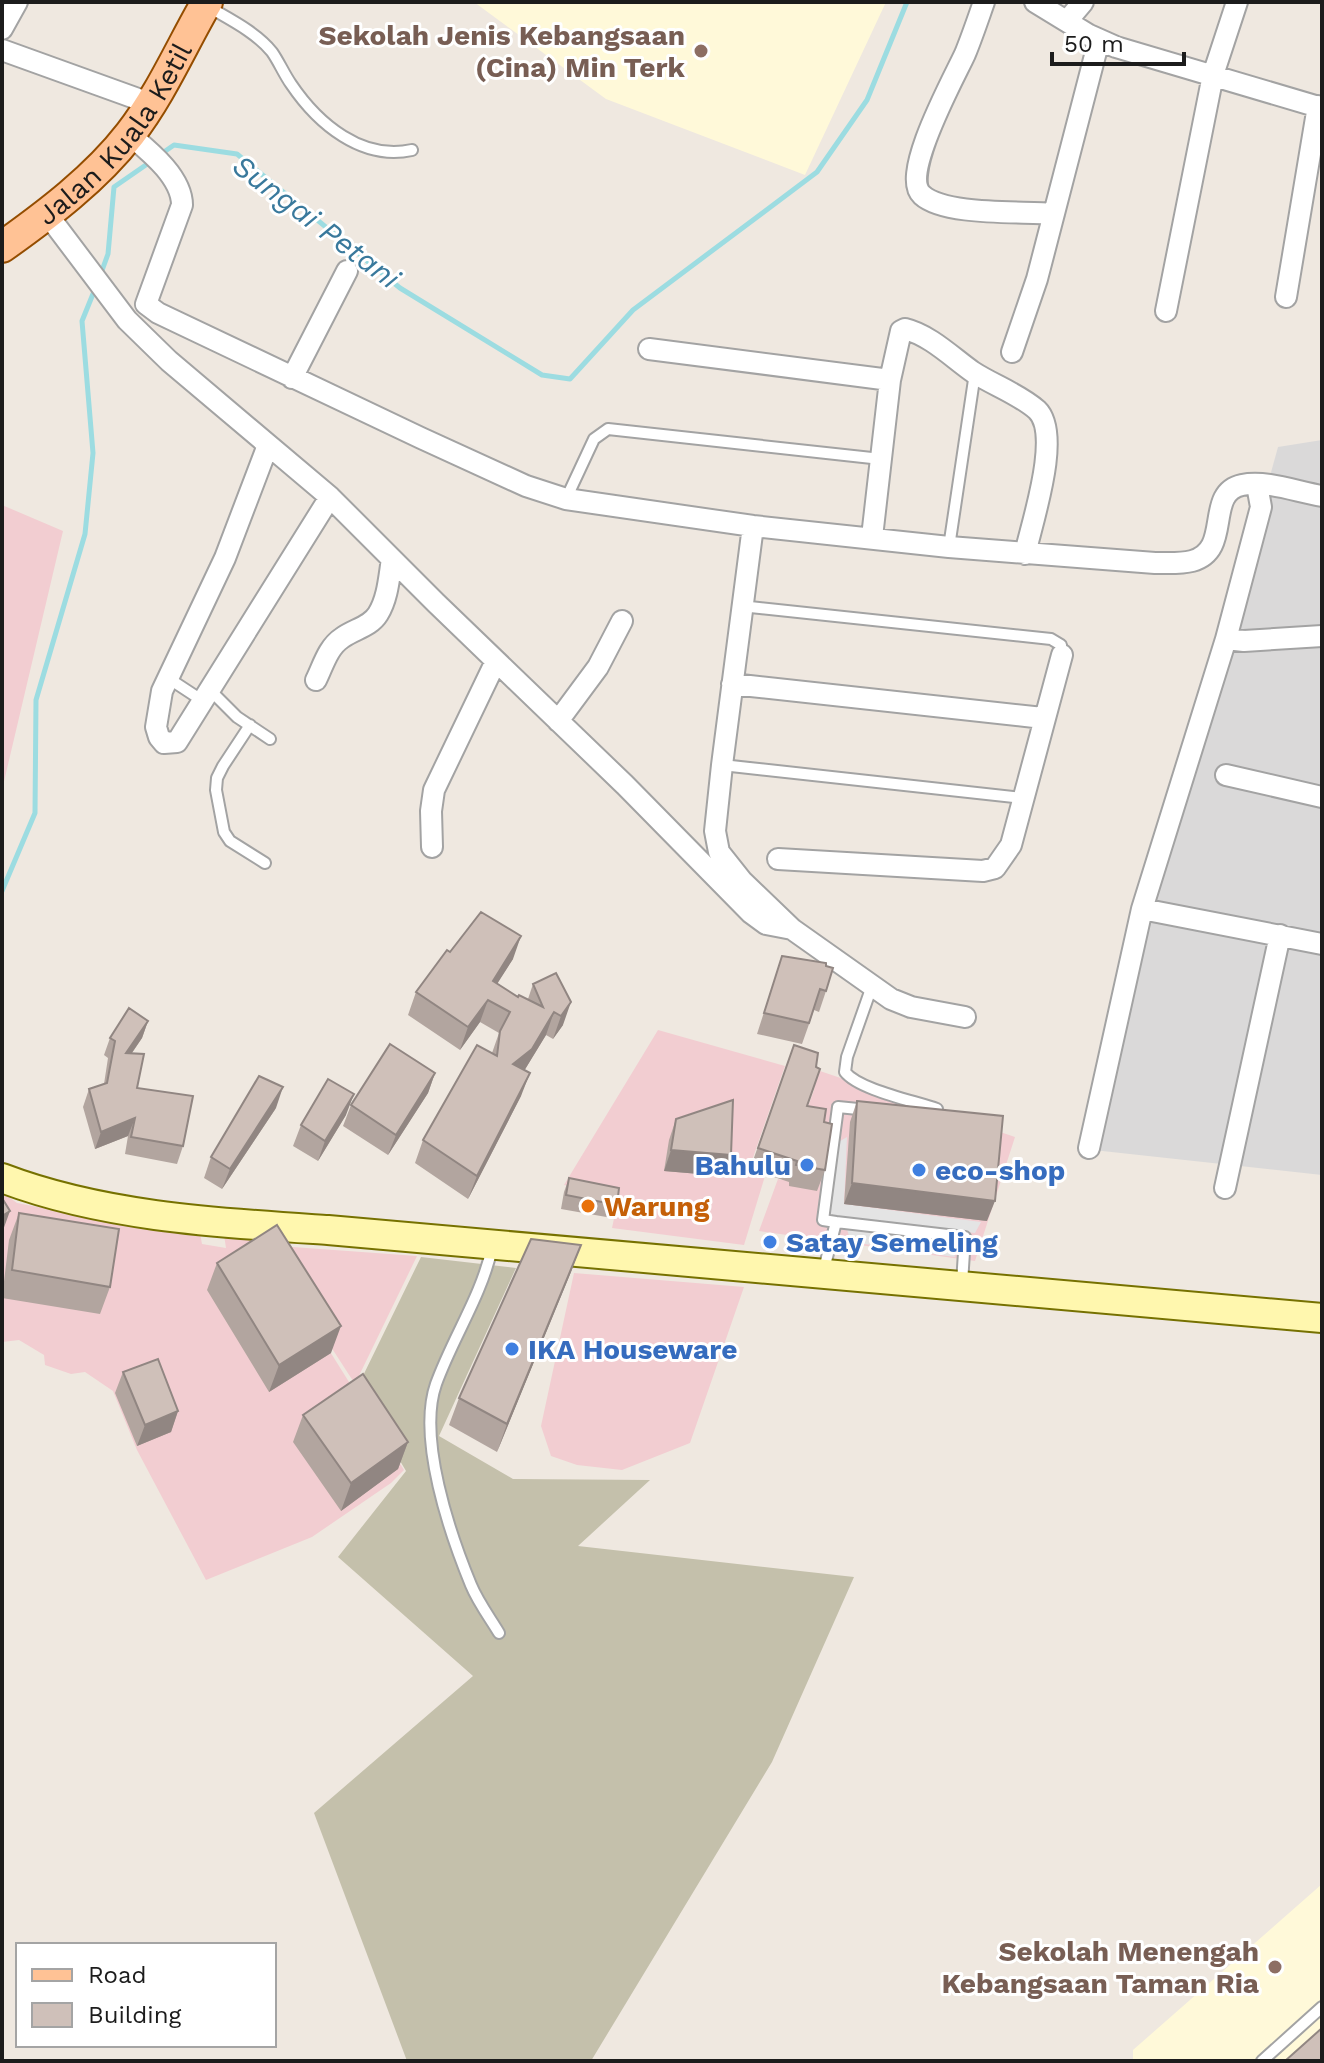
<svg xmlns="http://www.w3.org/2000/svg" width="1324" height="2063" viewBox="0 0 1324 2063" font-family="'Work Sans',sans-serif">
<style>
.residential{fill:#dad9d9}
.commercial{fill:#f2cdd1}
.education{fill:#fff9d9}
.construction{fill:#c4c0ab}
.parking{fill:#e4e4e4}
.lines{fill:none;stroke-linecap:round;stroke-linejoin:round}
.stream{stroke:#9cdce1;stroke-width:5}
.service-casing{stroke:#a3a3a3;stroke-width:14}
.minor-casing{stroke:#a3a3a3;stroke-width:24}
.secondary-casing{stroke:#767100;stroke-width:32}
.primary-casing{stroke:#944d00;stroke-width:34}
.service{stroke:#fff;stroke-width:10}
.minor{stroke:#fff;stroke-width:20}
.secondary{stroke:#fff7ae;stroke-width:28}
.primary{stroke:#ffc295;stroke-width:30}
.wall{fill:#b2a59f}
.shaded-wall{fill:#918682}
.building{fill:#cfc0b9;stroke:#918682;stroke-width:2}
.education-dot{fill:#8d6e63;stroke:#fff;stroke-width:3}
.shop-dot{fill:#3f7fe0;stroke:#fff;stroke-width:3}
.food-dot{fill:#e8710a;stroke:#fff;stroke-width:3}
.labels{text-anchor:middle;stroke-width:6;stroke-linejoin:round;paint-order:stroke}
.education-label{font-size:28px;font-weight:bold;fill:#785e54;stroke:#fff;text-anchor:end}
.street-label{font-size:28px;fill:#1c1c1c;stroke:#fff}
.shop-label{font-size:28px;font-weight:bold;fill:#366cbe;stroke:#fff;text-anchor:start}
.food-label{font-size:28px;font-weight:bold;fill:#c56008;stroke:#fff;text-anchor:start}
.water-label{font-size:30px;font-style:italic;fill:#39799c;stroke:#fff}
</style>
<rect width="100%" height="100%" fill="#efe8e0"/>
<path class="residential" d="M1322,440V1175L1084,1149L1278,447Z"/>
<path class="commercial" d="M2,505L63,531L2,790Z
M658,1030L785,1066L749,1169L765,1176L744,1245L612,1228L619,1195L564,1185Z
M817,1070L1015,1137L975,1261L759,1231L778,1179L782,1180L814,1090Z
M2,1192L17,1203L115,1222L200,1233L202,1244L226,1248L224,1235L259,1238L404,1470L391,1483L312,1537L206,1580L137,1450L113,1391L85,1372L71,1374L45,1365L44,1355L19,1340L2,1342Z
M265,1245L417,1256L355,1384Z
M574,1273L744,1287L690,1443L622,1470L577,1465L551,1456L541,1426Z"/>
<path class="education" d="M474,2H886L805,175L606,99Z
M1322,1884V2061H1133V2050Z"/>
<path class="construction" d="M421,1257L516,1268L439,1436L513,1479L650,1480L578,1546L854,1577L772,1762L591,2061H407L314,1813L473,1676L338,1557L406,1471L357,1388Z"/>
<path class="parking" d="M847,1137L844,1204L981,1222L975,1233L829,1215L835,1144Z
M846,1226L950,1239L955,1257L851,1242Z"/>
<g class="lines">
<path class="stream" d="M161,154L174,145L237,154L400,288L542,375L570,379L633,310L817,172L867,100L907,2
M100,276L108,254L114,187L153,160
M2,891L35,813L36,700L85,534L93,453L82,321L95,289"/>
<g class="service-casing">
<path id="service" d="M207,6C229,19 256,32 272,52C279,62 284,74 291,84C318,124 362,161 412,150
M566,499L594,439L608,429L881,459
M949,547L975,373
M741,606L1051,639L1061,645L1062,655
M168,678L203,701
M210,690L237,717L270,739
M250,725L223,766L217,778L216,790L224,832L230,841L265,863
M722,765L1022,798
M872,986L847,1057L845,1072C859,1090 915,1101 937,1109
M836,1222L823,1220L838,1107L868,1110
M492,1248C481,1297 453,1337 436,1384C417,1438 450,1534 471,1585C478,1602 490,1618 499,1633
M823,1273L836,1222L965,1237L962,1283
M1262,2061L1322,2007"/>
</g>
<g class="minor-casing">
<path id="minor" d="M984,2C978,19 972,37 965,54C954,78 900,175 922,195C945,216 1022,211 1054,214
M1035,2L1089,35L1116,47L1322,108
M1067,21L1083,2
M2,29L17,2
M2,50L149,103
M130,135C149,151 182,177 182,205L146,304L158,313L421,438L526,486L566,499L753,526L949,547L1155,563C1167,563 1181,564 1192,561C1233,550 1204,493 1242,485C1267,480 1297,492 1322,496
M47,214L127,320L169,361L330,497L436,603L625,785L751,913L766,924L792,929
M1286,297L1318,106
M1166,311L1213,75L1237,2
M649,349L890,380
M1012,352L1037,279L1099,40
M292,378L347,271
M268,445L225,558L162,691L156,727L159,737L164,743L177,742L330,497
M753,526L722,765L715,831L719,852L742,881L792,929L891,999L911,1007L965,1017
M872,537L890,380L901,331L905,329C930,335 953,358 973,372C993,385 1019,394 1037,410C1062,434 1032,522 1025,554
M1226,639L1261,507L1257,485
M316,680C323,666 328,647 342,638C354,629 370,627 378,614C388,598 389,577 392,559
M732,684L1043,718
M558,721L598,667L622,621
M1226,775L1322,797
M432,847L431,811L434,790L496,661
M778,859L983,871L995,868L1011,845L1062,655
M1142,909L1322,944
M1089,1148L1142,909L1226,639L1244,641L1322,636
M1225,1188L1280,935"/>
</g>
<g class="secondary-casing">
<path id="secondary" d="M2,1178C104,1217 220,1223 328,1230L1322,1318"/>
</g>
<g class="primary-casing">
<g id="primary">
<path id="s1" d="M2,247C47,215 96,178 130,134C161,94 182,45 207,2"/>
</g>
</g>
<use href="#service" class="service"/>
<use href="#minor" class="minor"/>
<use href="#secondary" class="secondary"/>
<use href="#primary" class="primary"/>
</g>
<path class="wall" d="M450,952L513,959L497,983L518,997L528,999L533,984L556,973L563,1025L553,1039L546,1035L524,1071L521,1096L468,1199L415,1163L423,1140L492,1053L499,1033L480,1022L460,1050L408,1015L416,992Z
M782,956L826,991L819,1012L814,1010L802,1044L757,1034Z
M148,1021L142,1038L132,1053L137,1088L183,1146L177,1164L125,1154L128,1136L95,1149L83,1107L89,1089L104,1084L108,1058L104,1055L110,1038Z
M794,1045L807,1106L824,1122L825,1170L817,1191L789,1186V1182L750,1169Z
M435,1073L428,1093L388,1155L343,1126L351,1105Z
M857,1101L987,1221L844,1204L850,1122Z
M276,1108L222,1189L204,1178L211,1157Z
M346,1115L318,1161L293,1146L301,1125Z
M676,1119L723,1176L664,1171L669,1140Z
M569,1178L617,1205L612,1218L561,1209L564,1192Z
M19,1213L110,1287L100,1314L2,1298L9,1240Z
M581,1245L497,1452L449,1425L459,1398Z
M217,1263L331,1353L269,1392L207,1290Z
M123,1372L178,1411L171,1432L137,1446L115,1393Z
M303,1415L408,1442L398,1469L341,1511L293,1442Z"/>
<path class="shaded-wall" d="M521,936L513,959L485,1003L493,981Z
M488,1000L480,1022L460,1050L468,1027Z
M571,1002L563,1025L553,1039L561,1016Z
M554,1012L546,1035L524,1071L513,1064Z
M148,1021L142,1038L120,1070L126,1053Z
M435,1073L428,1093L388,1155L396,1135Z
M530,1073L521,1096L468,1199L477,1176Z
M283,1087L276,1108L222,1189L230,1169Z
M354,1094L346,1115L318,1161L325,1141Z
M135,1118L128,1136L95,1149L101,1132Z
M671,1150L731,1155L723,1176L664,1171Z
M852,1183L995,1201L987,1221L844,1204Z
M10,1211L2,1233V1216Z
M581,1245L571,1272L497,1452L507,1424Z
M341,1326L331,1353L269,1392L279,1365Z
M178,1411L171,1432L137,1446L145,1425Z
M408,1442L398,1469L341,1511L351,1483Z"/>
<path class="building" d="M481,912L521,936L493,981L518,997L519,995L543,1007L533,984L556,973L571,1002L561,1016L554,1012L532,1049L513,1064L530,1073L477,1176L423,1140L477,1045L497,1056L500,1031L510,1012L488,1000L468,1027L416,992L447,950L450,952Z
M782,956L826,963V966L833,968L826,991L820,989L809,1023L764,1013Z
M129,1008L148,1021L126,1053L144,1054L137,1088L193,1096L183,1146L131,1137L135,1118L101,1132L89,1089L107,1083L115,1041L110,1038Z
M390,1044L435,1073L396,1135L351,1105Z
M794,1045L818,1053L816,1067L820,1069L807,1106L826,1109L824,1122L832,1124L825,1170L796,1165L797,1161L758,1148Z
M259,1076L283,1087L230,1169L211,1157Z
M328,1079L354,1094L325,1141L301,1125Z
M733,1100L731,1155L671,1150L676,1119Z
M857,1101L1003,1116L995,1201L852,1183Z
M569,1178L619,1188L617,1205L566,1195Z
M2,1198L10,1211L2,1216Z
M19,1213L119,1229L110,1287L12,1270Z
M277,1225L341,1326L279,1365L217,1263Z
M531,1239L581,1245L507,1424L459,1398Z
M158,1359L178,1411L145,1425L123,1372Z
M363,1374L408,1442L351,1483L303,1415Z
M1322,2028V2061H1285Z"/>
<g class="education-dot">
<circle cx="701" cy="51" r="8"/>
<circle cx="1275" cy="1967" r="8"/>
</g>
<g class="shop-dot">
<circle cx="807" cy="1165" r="8"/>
<circle cx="919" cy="1170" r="8"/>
<circle cx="770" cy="1242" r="8"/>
<circle cx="512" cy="1349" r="8"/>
</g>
<circle class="food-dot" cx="588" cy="1206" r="8"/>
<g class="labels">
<g class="education-label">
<text x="685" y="45">Sekolah Jenis Kebangsaan<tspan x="685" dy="32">(Cina) Min Terk</tspan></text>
<text x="1259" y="1961">Sekolah Menengah<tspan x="1259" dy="32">Kebangsaan Taman Ria</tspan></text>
</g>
<g class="street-label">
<text dy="10" stroke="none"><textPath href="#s1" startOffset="162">Jalan Kuala Ketil</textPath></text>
</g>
<g class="shop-label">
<text x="791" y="1175" text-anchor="end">Bahulu</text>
<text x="935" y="1180">eco-shop</text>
<text x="786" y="1252">Satay Semeling</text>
<text x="528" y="1359">IKA Houseware</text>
</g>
<g class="food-label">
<text x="604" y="1216">Warung</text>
</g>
<g class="water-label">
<text transform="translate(316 222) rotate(37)" y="10">Sungai Petani</text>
</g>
</g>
<rect width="1324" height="2063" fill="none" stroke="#1c1c1c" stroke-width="8"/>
<rect x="16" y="1943" width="260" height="104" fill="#ffffff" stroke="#a4a4a4" stroke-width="2"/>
<rect x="32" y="1969" width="40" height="12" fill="#ffc295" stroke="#a4a4a4" stroke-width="2"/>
<text x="88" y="1983" font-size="24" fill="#1c1c1c">Road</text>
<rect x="32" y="2003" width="40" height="24" fill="#cfc0b9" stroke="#a4a4a4" stroke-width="2"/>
<text x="88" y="2023" font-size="24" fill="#1c1c1c">Building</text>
<path d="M1052 52v12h132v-12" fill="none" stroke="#1c1c1c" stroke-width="4"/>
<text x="1064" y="52" font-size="24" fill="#1c1c1c" stroke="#ffffff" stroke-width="6" paint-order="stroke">50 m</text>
</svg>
